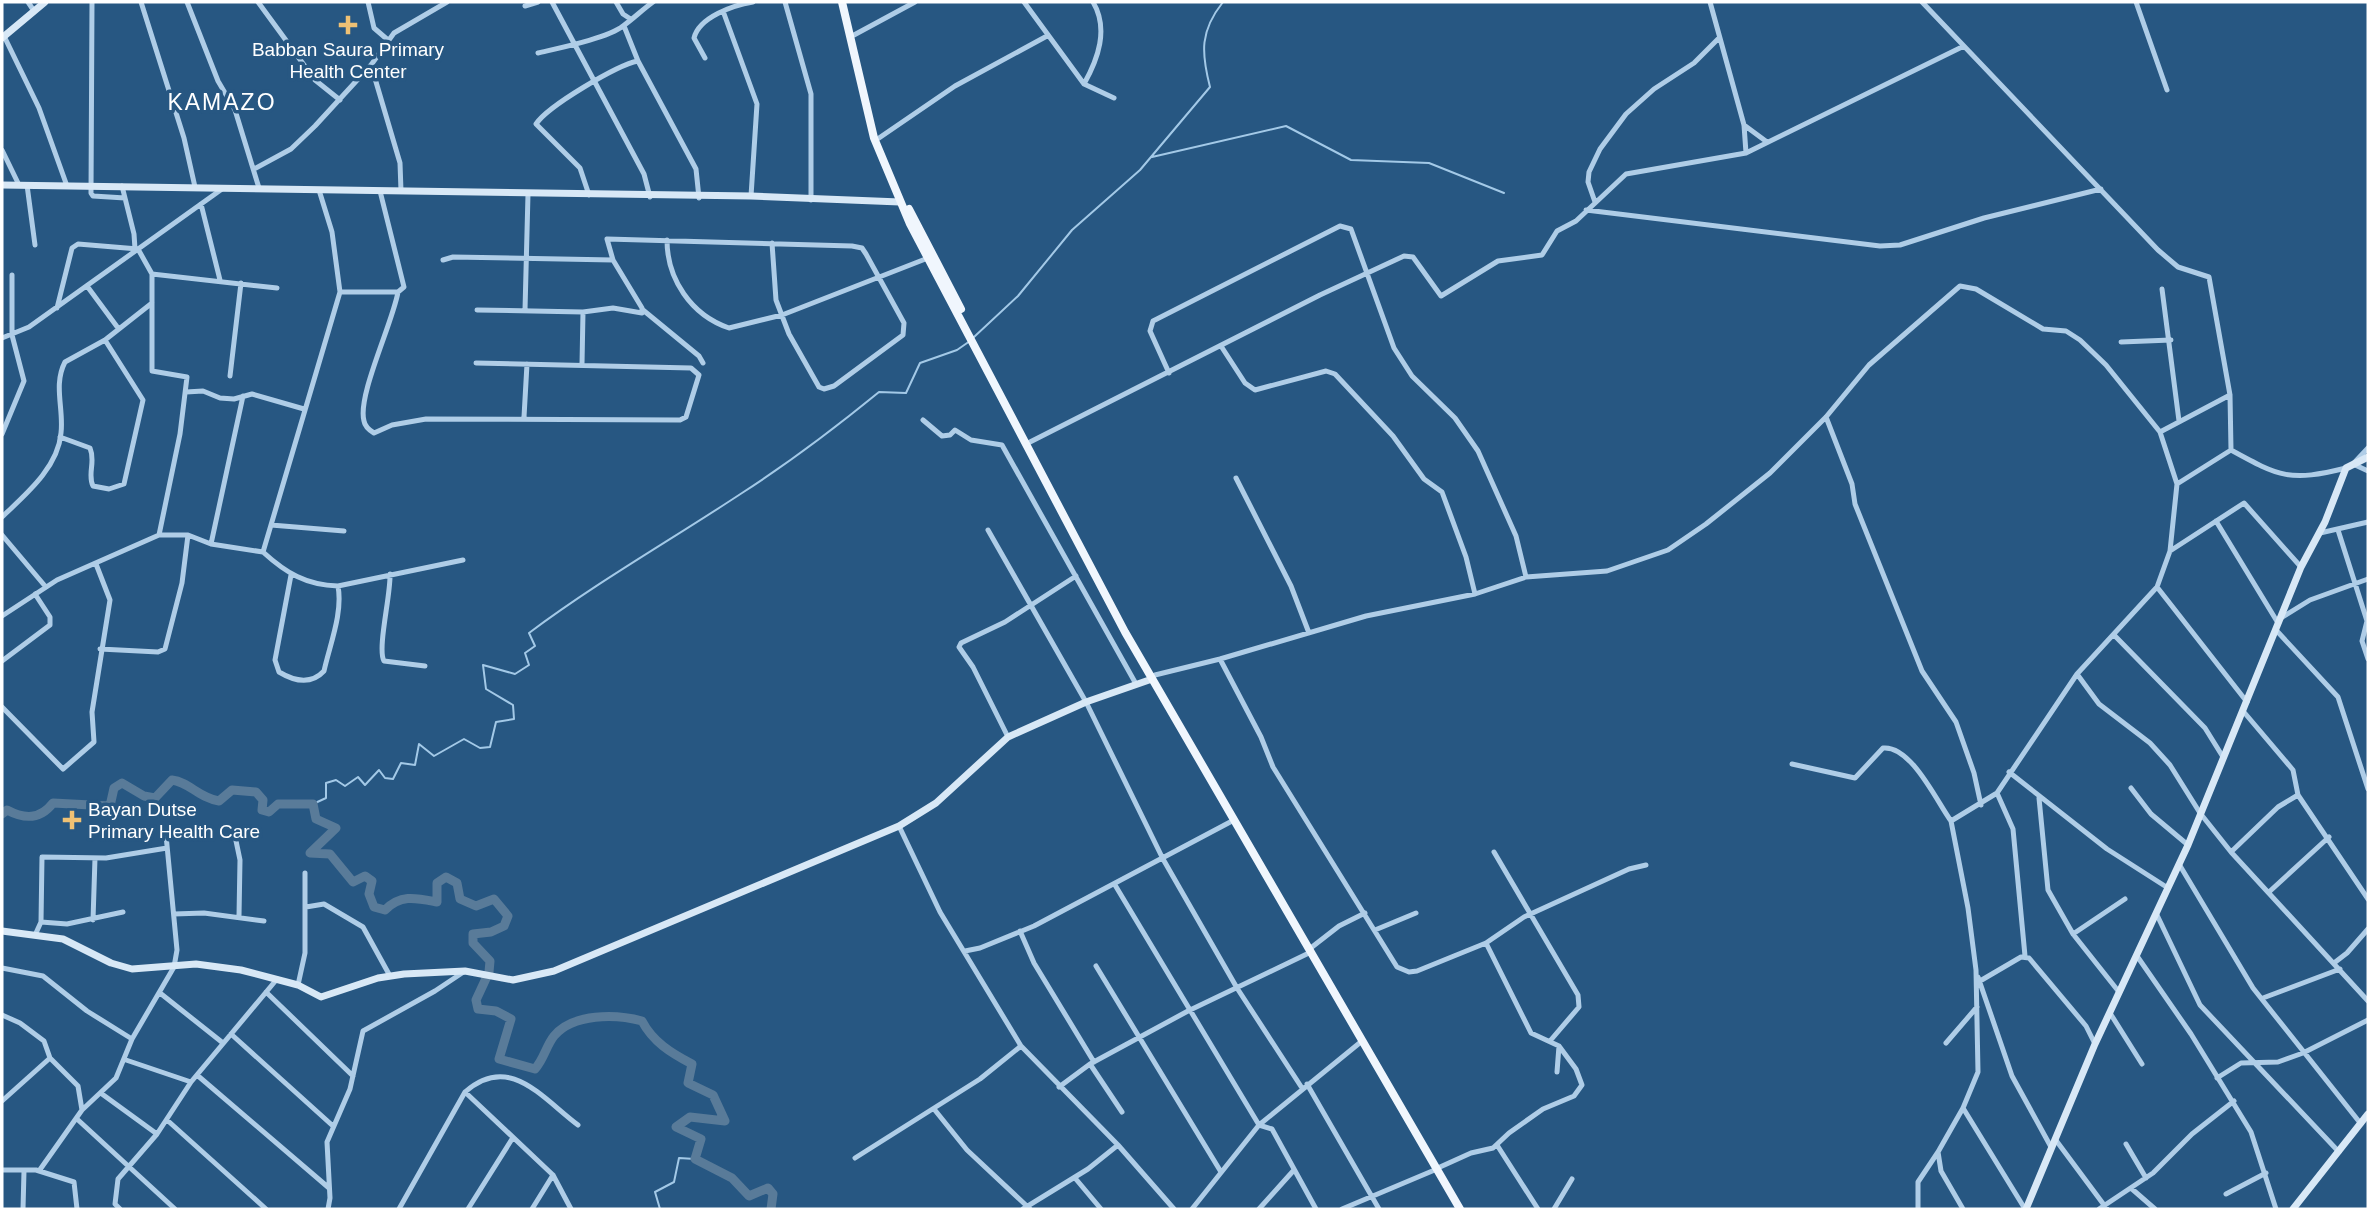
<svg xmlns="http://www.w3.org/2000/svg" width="2370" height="1211" viewBox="0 0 2370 1211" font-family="Arial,sans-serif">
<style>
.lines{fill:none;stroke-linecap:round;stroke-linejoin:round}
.stream{stroke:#a3c9e7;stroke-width:2}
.river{stroke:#597b99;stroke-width:9}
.street{stroke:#afcde7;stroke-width:5}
.secondary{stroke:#d8e8f6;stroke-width:7}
.primary{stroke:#f0f6fd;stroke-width:8}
.poi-dot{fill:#efc174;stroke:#275782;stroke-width:2.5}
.labels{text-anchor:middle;stroke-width:7;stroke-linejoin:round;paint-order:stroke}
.poi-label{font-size:19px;fill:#fff;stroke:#275782}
.quarter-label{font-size:23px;letter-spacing:2px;fill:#fff;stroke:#275782}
</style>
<rect width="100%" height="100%" fill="#275782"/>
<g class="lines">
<path class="stream" d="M1152,157L1286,126L1351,160L1429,163L1504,193
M974,337L1018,296L1072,230L1140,170L1210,87C1201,52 1200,31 1223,2
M313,804L326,798V783L336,780L345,786L358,777L365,785L379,770L385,778L393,779L401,763L415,765L419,744L434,756L464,739L480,748L490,747L496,722L514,719L513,705L486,689L483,665L515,674L529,665L525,653L535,646L529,633C597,582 671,540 742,493C790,462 835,428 879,392L906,393L920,363L957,350L970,341
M660,1209L655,1192L674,1182L679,1158L695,1159"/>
<path class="river" d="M2,814L7,810C24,819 40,820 53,803L110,806L114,788L122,783L144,796L155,798L172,780C189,782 199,798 219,801L232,790L256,792L263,800L262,810L269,812L278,804H313L316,819L336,828L310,853L330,854L353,882L365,876L372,881L369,894L374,907L385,910C401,894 416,898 437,902V883L446,877L457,883L460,899L476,906L494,899L508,916L504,926L491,932L473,934V943L490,961L489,972L476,1000L478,1009L496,1011L511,1019L499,1059L535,1069C544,1059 546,1046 554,1036C573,1013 616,1014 642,1021C653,1042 671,1053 692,1064L688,1083L713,1095L725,1121L690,1117L676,1127L701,1139L695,1159L732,1178L749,1196L768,1188L773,1194L771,1209"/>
<path class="street" d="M28,2L34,11
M92,2L91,193L93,196L125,198
M141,2L184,138L195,187
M187,2L218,81L235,110L259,188
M258,2L315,80L340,100
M368,2L374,28L388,40
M552,2L644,174L650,197
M616,2L623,14L629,18
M785,2L811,94V200
M1024,2L1084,84L1114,98
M1710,2L1744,125L1746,153
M1922,2L2158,250L2178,267L2209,277L2230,395L2231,450L2177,484L2170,551L2157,587L2077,674L1997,793L1951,821L1968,908L1976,970L1978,1072L1963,1108L1938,1152L1941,1171L1963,1209
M2136,2L2167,90
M525,6L538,2
M723,11L757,104L751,196
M624,26L638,61
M854,35L915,2
M4,36L39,108L67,186
M538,53C559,48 608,38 623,26C633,19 642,10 653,2
M705,58L694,38C699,17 734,5 753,2
M371,65L400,163L401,191
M1084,84C1098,59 1109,29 1093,2
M1744,125L1767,142
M879,138L955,86L1047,36
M2,150L19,185
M254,169L291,149L315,126L371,65L394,33L447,2
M27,185L35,245
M122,186L134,234L135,249
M589,195L580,168L536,124C548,106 617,65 638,61L696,169L699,198
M1595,202L1588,182L1589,172L1600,149L1626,114L1654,89L1694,63L1719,38
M201,204L220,280
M1586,210L1880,246L1900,245L1984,218L2101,189
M667,240C667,279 691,315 729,328L782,315L928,258
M443,260L453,257L613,260
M152,274V371L187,377L180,434L159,535
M87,286L118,328
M2162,289L2179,421
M340,292H398L404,287L380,191
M398,292C393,322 357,396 364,421C365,427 369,430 374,433L392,425L426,419L680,420L686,417L699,375L691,368L476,363
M57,308L72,248L78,244L138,249L152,274L277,288
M477,310L583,312L613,308L642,313V308L613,260L607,239L852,246L862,248L866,254L904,323L903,335L834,386L824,389L819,387L789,334L776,300L772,243
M525,310L528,194
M643,310L699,356L703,363
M2,338L29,327L222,189
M2121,342L2171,340
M1221,346L1245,383L1255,390L1326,371L1335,374L1393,436L1424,479L1442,492L1466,557L1475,594
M582,364L583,312
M1169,373L1150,331L1153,321L1340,226L1351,229L1394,348L1412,376L1455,418L1478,451L1516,536L1526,577
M230,376L241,283
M186,392L203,391L220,398L234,399L252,394L304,409
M524,417L527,364
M1826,417L1852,484L1855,504L1922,671L1956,722L1974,773L1981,805
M923,420L942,436L950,435L955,430L971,440L1002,445L1136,684
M2160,432L2230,395
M2,434L24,381L12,335V275
M60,437L90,448C96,462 87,474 93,486L109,489L124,484L143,400L105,340
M1030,442L1320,295L1404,256L1413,257L1441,296L1498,261L1542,255L1557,231L1576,221L1626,174L1746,153L1964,46
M2368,448L2353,464L2368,471
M2231,450C2280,477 2290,482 2346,468
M1236,478L1291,586L1309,633
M2,517C25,495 58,468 61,433C64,409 53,385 65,362L105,340L152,303
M2216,521L2278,623
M271,525L344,531
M988,530L1086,702L1163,859L1237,988L1302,1088
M2338,530L2367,621L2362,641L2368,659
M2320,533L2368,522
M2,535L45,586
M211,544L243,396
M2170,551L2244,503L2301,567
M263,552C286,573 306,585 338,586L463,560
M390,574C391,594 377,649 384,661L425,666
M291,575L275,660L279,672C294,681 311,685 324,671C330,644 343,613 338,586
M2157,587L2247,702
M2,616L57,580L159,535H188L211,544L263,552L340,292L332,232L319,190
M2281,618L2310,600L2368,579
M2276,630L2338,697L2368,789
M2115,636L2205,728L2223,757
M100,649L158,652L165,649L182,583L188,535
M1220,659L1261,737L1273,767L1397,967L1409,972L1417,971L1486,943L1524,917L1629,869L1646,865
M2,661L50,625V617L35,594
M2077,674L2099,704L2150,743L2170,765L2200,813L2231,852L2368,1001
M1155,675L1220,659L1366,616L1475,594L1526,577L1607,571L1668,550L1706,524L1770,473L1826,417L1869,365L1960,286L1976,289L2043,329L2066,331L2080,340L2106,365L2160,432L2177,484
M2,707L63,769L94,742L92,712L110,600L96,564
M2243,711L2293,770L2298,795L2368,899
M1008,737L973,667L959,647L961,643L1005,622L1076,576
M1792,764L1855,778L1883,748C1911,745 1937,802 1951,821
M2009,772L2107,849L2168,888
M2131,788L2151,814L2188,845
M1997,793L2013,829L2025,956
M2039,798L2048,890L2073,934L2119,992
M899,826L940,912L1021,1046L1118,1145L1174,1209
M235,836L240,860L239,916
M1494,852L1578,995L1579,1007L1550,1041
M2231,852L2278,807L2298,795
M2179,864L2253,988L2361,1124
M1115,885L1259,1125L1272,1129L1316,1209
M2269,892L2329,837
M306,907L324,904L363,927L390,976
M174,914L204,913L264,921
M2157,915L2200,1005L2339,1152
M93,920L95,858
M41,922L67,924L123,912
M1375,930L1416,913
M1020,931L1034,963L1094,1062
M36,933L41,922L42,857L106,858L167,848
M2073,934L2125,899
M1312,947L1339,926L1365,913
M965,951L980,948L1034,926L1234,820
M2137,956L2191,1034L2251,1132L2276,1209
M2334,963L2347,953L2368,929
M1096,966L1221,1172
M2,968L43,976L87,1011L132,1039
M1978,977L2012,1076L2051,1147
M1980,981L2021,957L2029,958L2086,1026L2095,1044
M298,985L305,953V873
M266,992L353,1076
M160,993L223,1043
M2263,998L2340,969
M2110,1013L2142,1064
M2,1015L20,1023L44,1041L50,1058L78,1086L82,1110
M231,1034L333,1126
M1946,1043L1977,1007
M126,1060L191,1082
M1090,1064L1122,1112
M1557,1072L1559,1046
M197,1075L329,1188
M2217,1078L2241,1063L2278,1062L2303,1053L2368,1020
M1307,1084L1379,1209
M1059,1087L1090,1064L1188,1011L1311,952
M465,1092L553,1175L571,1209
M102,1094L157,1134
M2,1101L50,1058
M1963,1108L2025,1209
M934,1109L967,1150L1030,1209
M77,1119L175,1209
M167,1120L266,1209
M2055,1139L2107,1209
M2126,1144L2146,1178
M1497,1145L1538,1209
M855,1158L980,1079L1021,1046
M1440,1167L1471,1153L1493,1148L1509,1133L1543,1109L1574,1096L1582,1085L1576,1069L1559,1046L1531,1033L1486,943
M2,1170H36L74,1182L77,1209
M39,1171L82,1110L116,1078L132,1039L174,967L177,950L166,835
M1075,1178L1101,1209
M2132,1189L2155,1209
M2226,1194L2266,1173
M23,1209L24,1171
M120,1209L115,1204L118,1179L157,1134L191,1082L277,979
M328,1209L330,1198L327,1142L350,1089L363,1031L435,991L465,971
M399,1209L465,1092C509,1053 541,1097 578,1125
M468,1209L512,1139
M532,1209L553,1175
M1023,1209L1088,1169L1118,1145
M1192,1209L1259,1125L1362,1041
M1259,1209L1294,1170
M1342,1209L1437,1169
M1554,1209L1572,1179
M1918,1209V1182L1938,1152
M2099,1209L2153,1173L2192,1134L2234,1101"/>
<path class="secondary" d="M2,38L45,2
M2,185L751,196L900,202
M2,931L63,939L111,963L132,969L196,964L241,970L298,985L321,997L378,978L404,974L465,971L513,980L554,971L899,826L936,803L1008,737L1086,702L1152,679
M2026,1209L2095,1044L2188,845L2301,567L2325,522L2346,468L2368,457
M2293,1209L2368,1114"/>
<path class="primary" d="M842,2L874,138L910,224L1125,632L1460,1209
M909,209L961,309"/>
</g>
<g class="poi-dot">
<path d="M344.5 14.5h7v7h7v7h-7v7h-7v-7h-7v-7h7z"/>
<path d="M68.5 809.5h7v7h7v7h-7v7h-7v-7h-7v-7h7z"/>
</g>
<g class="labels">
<g class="poi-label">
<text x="348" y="56">Babban Saura Primary<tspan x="348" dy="22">Health Center</tspan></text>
<text x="88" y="816" text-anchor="start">Bayan Dutse<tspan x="88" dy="22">Primary Health Care</tspan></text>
</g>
<g class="quarter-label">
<text x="222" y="110">KAMAZO</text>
</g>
</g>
<rect width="2370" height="1211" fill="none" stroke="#ffffff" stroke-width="7"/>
</svg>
